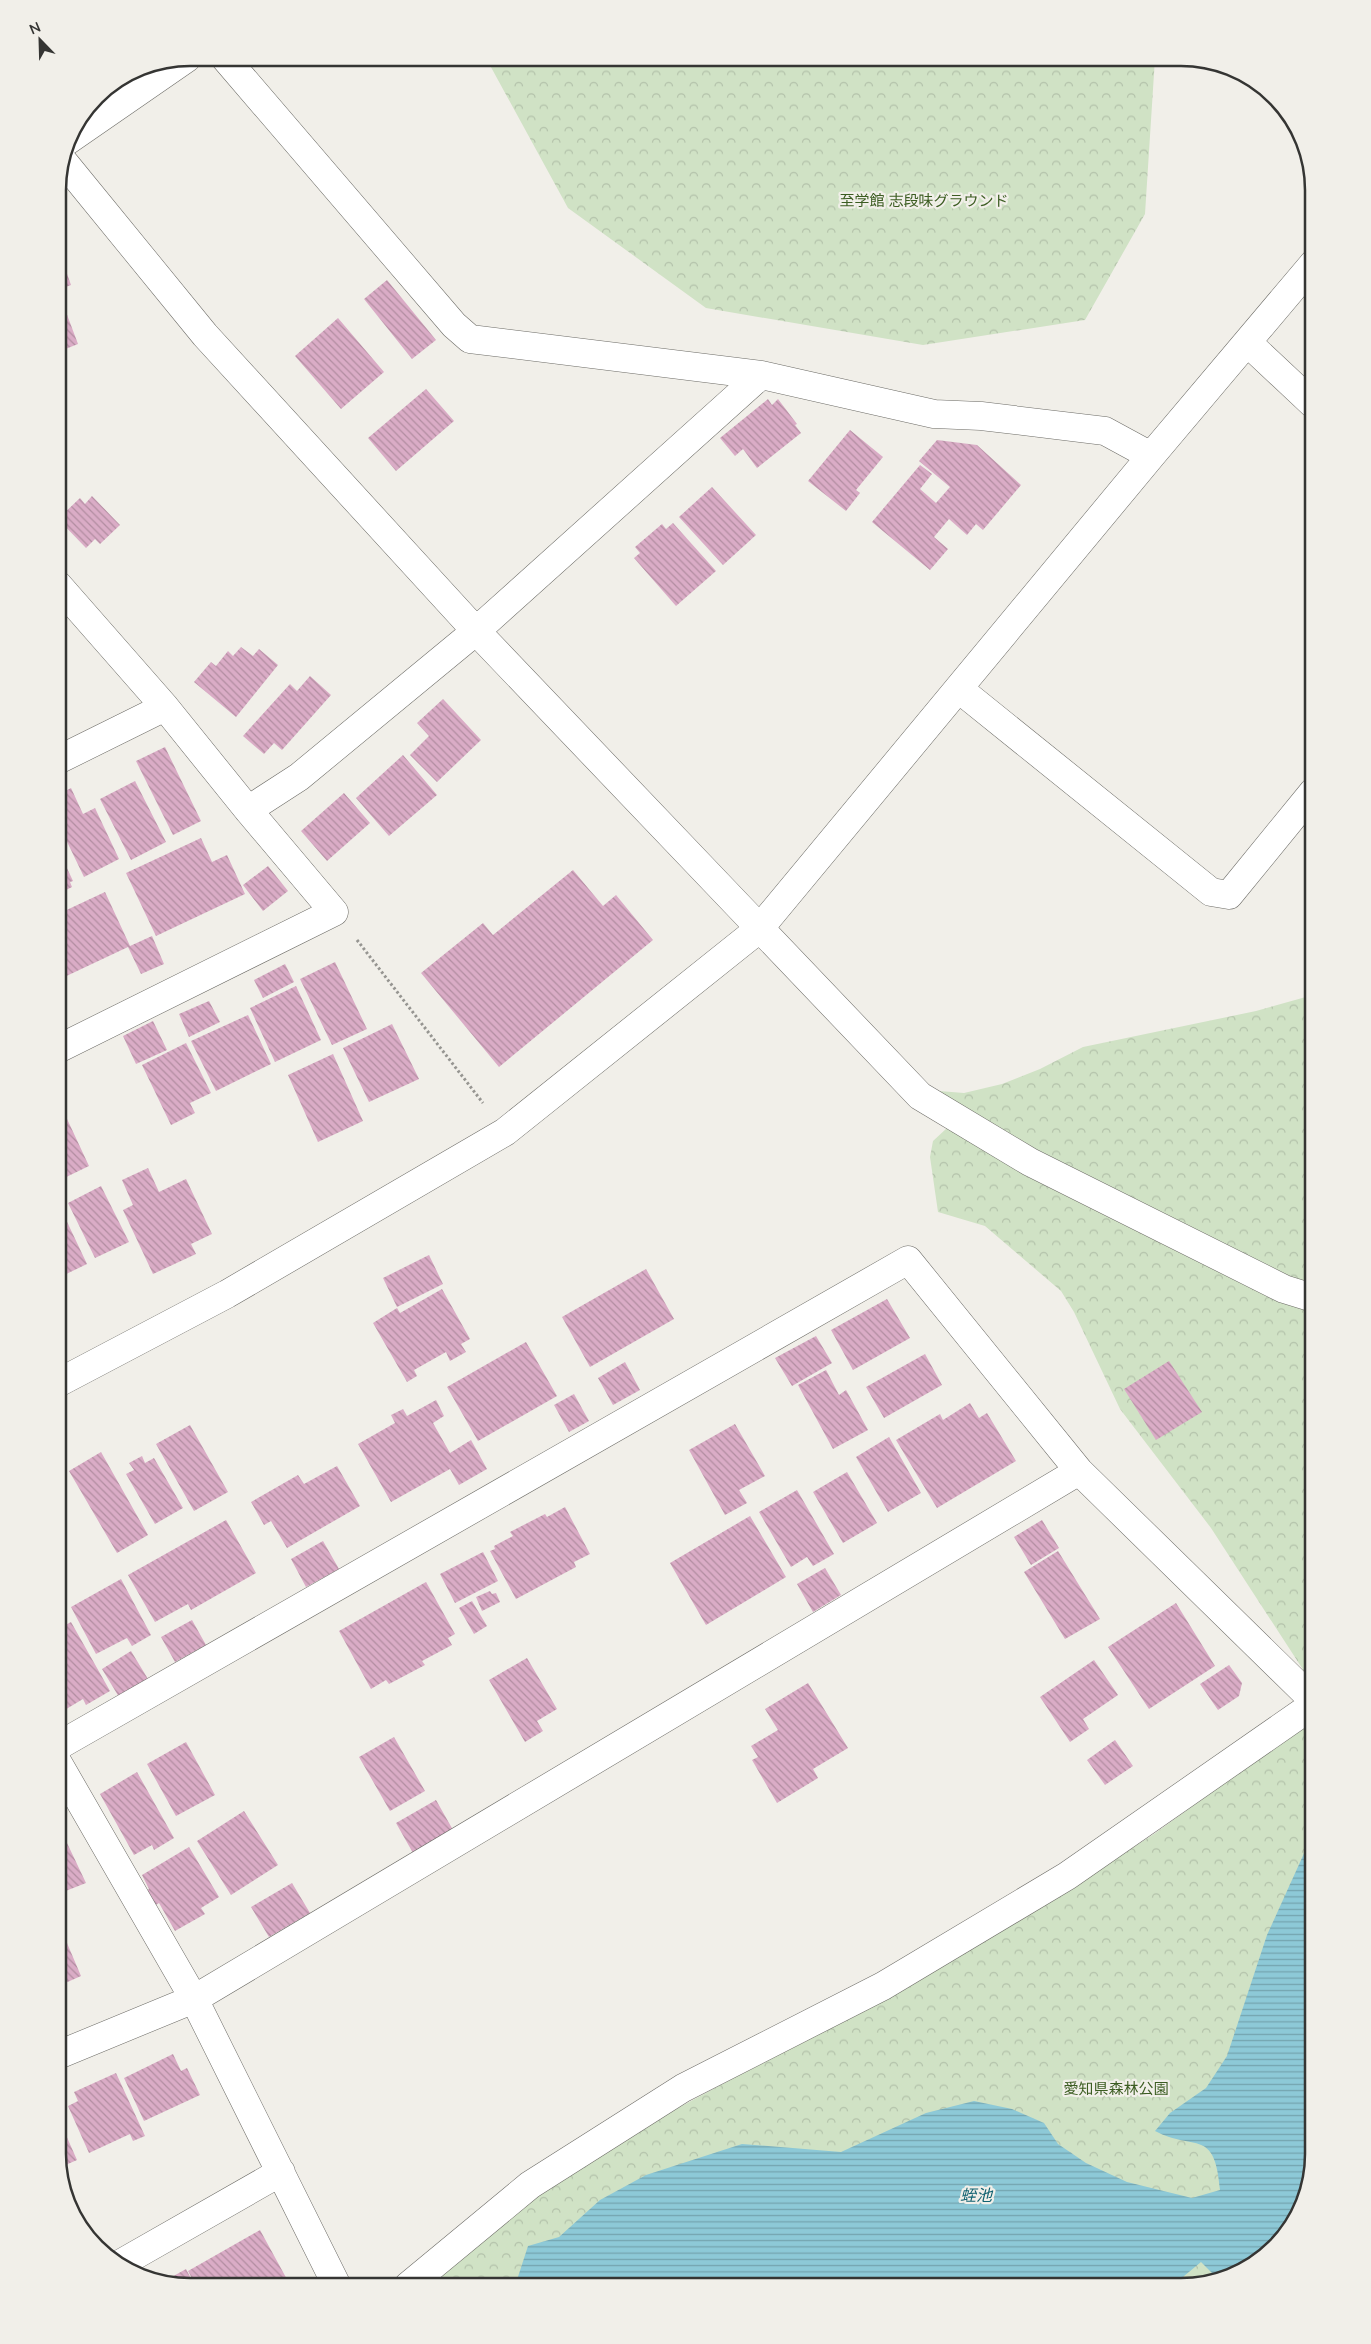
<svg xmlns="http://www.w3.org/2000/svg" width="1371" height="2344" viewBox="0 0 1371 2344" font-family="Mulish,'Noto Sans JP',sans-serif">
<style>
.park{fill:url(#park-crowns)}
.water{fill:url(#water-rules)}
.building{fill:url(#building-back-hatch)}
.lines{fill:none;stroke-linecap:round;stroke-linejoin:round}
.minor-casing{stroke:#6c6b66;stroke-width:29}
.path{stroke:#969591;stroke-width:3;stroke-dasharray:2.5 2.5;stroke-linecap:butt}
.minor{stroke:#fff;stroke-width:28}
.labels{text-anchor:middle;stroke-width:4.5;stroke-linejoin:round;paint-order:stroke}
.park-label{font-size:15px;fill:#3c5d22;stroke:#f1efe9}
.water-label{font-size:16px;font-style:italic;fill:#116271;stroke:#f1efe9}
.rim{fill:none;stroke:#353533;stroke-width:2.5}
</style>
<defs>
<pattern id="park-crowns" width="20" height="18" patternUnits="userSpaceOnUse" patternTransform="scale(1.25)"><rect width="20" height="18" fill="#d0e2c5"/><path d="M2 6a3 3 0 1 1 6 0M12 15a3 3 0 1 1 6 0" fill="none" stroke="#b3c2aa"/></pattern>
<pattern id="water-rules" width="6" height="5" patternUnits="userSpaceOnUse" patternTransform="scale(1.25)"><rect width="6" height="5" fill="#8dc9d7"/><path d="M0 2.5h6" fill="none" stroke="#74a4af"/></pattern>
<pattern id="building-back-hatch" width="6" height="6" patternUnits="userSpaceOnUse" patternTransform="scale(1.25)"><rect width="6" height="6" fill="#daacc6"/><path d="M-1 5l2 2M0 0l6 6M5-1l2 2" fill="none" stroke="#b28da1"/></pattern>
</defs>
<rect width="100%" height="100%" fill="#f1efe9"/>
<path class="park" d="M486,58H1155L1145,214L1085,320L923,345L706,308L568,208Z
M1313,995V1685L1211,1528L1120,1409L1074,1312L1061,1291L985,1226L938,1212L930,1157L933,1141L947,1128L939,1091L964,1093L1002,1084L1040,1069L1083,1047L1256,1011Z
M1313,1719V2154L1291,2227L1239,2273L1181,2286H428L534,2198L630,2134L891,1993L1072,1887L1154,1834Z"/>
<path class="water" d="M1313,1843V2154L1291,2227L1239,2273L1217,2278L1201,2262L1172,2286H515L528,2246L559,2237L600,2200L646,2175L742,2144L841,2152L926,2113L974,2101L1012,2109L1044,2123L1058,2144L1086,2163L1127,2182L1192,2198L1220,2190C1215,2127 1195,2152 1155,2131L1170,2113L1206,2088L1227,2056L1267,1935L1306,1849Z"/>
<path class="building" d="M58,248L71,285L58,290Z
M387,280L436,340L412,359L364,299Z
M66,312L78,344L58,352V315Z
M338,318L384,372L341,409L295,356Z
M426,389L454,421L396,471L368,438Z
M768,399L772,405L778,399L797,424L795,425L801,433L757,468L743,449L735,456L720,438Z
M850,430L883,457L856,490L860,493L846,511L808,481Z
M937,440L977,445L1021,485L983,530L976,524L967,535L949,519L934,537L948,549L930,570L872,522L920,465L932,474L920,489L936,503L950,487L919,461Z
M712,487L756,535L723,565L679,517Z
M92,496L120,525L100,544L95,539L86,548L58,519L80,498L85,504Z
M673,523L716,571L676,606L634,558L640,553L635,547L662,524L666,529Z
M241,647L253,656L259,649L278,665L236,717L194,682L211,662L216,666L228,651L233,656Z
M310,676L331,695L282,750L274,743L264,754L243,736L290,684L297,691Z
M443,699L481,740L437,782L410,755L429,736L417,723Z
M165,747L201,821L173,835L136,761Z
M403,755L437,795L389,836L356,798Z
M135,781L166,842L131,860L100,799Z
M71,788L83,814L95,808L119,859L84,877L58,823V795Z
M344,793L370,823L327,861L301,831Z
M201,838L212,862L227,855L245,894L156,936L126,873Z
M58,849L73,881L70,882L72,887L58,894Z
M268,866L288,891L263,911L243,885Z
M573,870L603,906L616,895L653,940L499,1067L421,973L483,923L493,935Z
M105,892L130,946L152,936L164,964L141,974L128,947L58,980V914Z
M335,962L367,1029L332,1045L300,979Z
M285,964L294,982L263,998L254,980Z
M296,986L321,1040L275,1062L250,1008Z
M209,1001L220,1022L189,1037L179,1014Z
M248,1015L271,1064L216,1091L191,1041Z
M153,1021L167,1050L136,1064L123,1036Z
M392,1024L419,1079L369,1102L343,1048Z
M186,1043L211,1093L190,1103L195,1113L171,1125L142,1065Z
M333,1054L363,1121L318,1142L288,1075Z
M61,1106L89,1166L58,1181V1107Z
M148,1168L159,1192L186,1179L212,1234L191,1244L196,1254L153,1274L123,1210L133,1205L122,1180Z
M101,1186L129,1242L95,1258L68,1203Z
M60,1207L87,1264L58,1278V1208Z
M429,1255L443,1284L397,1307L383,1278Z
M646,1269L674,1319L590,1367L562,1317Z
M442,1289L470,1339L461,1344L466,1352L450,1361L446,1352L414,1370L417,1376L407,1382L373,1323L397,1308L400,1313Z
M887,1299L910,1338L853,1370L831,1330Z
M816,1336L832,1363L792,1386L775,1358Z
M526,1342L557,1396L478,1441L447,1387Z
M925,1354L942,1385L884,1418L866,1387Z
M1169,1361L1202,1412L1156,1440L1124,1389Z
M625,1362L640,1390L613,1405L598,1378Z
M826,1370L839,1395L846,1390L868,1430L833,1449L798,1385Z
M574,1394L589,1421L569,1432L554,1405Z
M436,1400L444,1416L433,1423L450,1453L471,1440L487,1469L459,1485L450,1469L391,1502L358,1444L395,1423L391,1415L403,1409L407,1416Z
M970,1403L979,1418L987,1413L1016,1461L937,1508L896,1440L940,1414L943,1420Z
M735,1424L765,1476L739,1490L747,1503L725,1515L689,1450Z
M190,1425L228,1492L194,1511L156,1444Z
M889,1437L921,1493L888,1512L856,1457Z
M101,1452L148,1535L117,1553L69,1471Z
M142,1456L145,1463L154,1458L183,1508L155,1524L126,1474L134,1470L129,1463Z
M337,1466L360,1506L287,1548L271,1521L264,1525L251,1502L298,1475L304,1484Z
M847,1472L877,1523L843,1543L813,1492Z
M797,1490L834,1554L813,1566L807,1557L791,1567L759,1512Z
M565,1507L590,1554L574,1562L576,1567L516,1599L490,1551L495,1549L494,1546L513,1536L510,1532L545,1514L547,1517Z
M750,1516L786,1577L706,1625L670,1563Z
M226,1520L256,1573L191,1610L188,1604L155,1622L128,1575Z
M1042,1520L1059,1548L1031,1565L1014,1537Z
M323,1541L339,1569L306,1587L291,1559Z
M1058,1551L1100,1619L1065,1639L1024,1572Z
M483,1552L498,1581L455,1603L440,1574Z
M825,1568L841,1595L813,1612L797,1584Z
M121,1579L151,1635L132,1646L127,1638L96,1654L71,1607Z
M426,1582L455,1634L448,1638L452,1645L422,1661L425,1665L389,1684L386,1680L371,1689L339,1631Z
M490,1591L492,1594L496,1593L500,1602L482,1611L476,1597Z
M472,1601L487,1626L474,1634L459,1608Z
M1176,1603L1215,1666L1149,1709L1108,1647Z
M192,1620L206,1645L175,1662L161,1637Z
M71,1622L110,1691L86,1705L83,1699L63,1711L58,1703V1629Z
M131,1651L148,1679L119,1697L102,1669Z
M527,1658L557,1709L537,1721L543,1731L525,1742L489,1680Z
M1094,1660L1118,1695L1083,1719L1089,1729L1070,1742L1040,1697Z
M1229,1665L1242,1683L1239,1696L1218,1710L1200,1684Z
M808,1683L848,1748L813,1769L818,1778L777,1803L752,1760L758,1757L751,1746L778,1730L765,1709Z
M394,1737L425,1791L390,1811L359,1757Z
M1115,1740L1133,1766L1105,1785L1087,1760Z
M186,1742L215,1795L176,1816L147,1764Z
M137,1772L174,1838L154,1850L152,1845L134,1855L100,1794Z
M436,1800L453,1830L413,1853L396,1823Z
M244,1811L278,1865L231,1895L197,1841Z
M58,1824L86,1883L58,1894Z
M189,1847L219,1897L201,1908L205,1914L175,1931L159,1903L151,1908L143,1893L149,1889L142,1875Z
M292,1883L310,1913L269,1937L251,1907Z
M67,1943L81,1976L63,1984L67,1994L58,1997V1947Z
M173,2054L181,2071L187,2068L200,2095L144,2121L124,2078Z
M116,2073L145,2136L133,2141L130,2134L89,2153L68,2106L78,2101L74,2092Z
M58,2117L77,2160L61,2167L57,2154Z
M260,2230L289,2283L283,2286H196L188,2271Z
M186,2269L195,2286H182L173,2283L170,2278Z"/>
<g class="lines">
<g class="minor-casing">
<path id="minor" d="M225,58L454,325L470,339L761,375
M67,141L187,58
M63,161L205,335L476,631L920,1096L1030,1162L1284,1289L1313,1298
M1248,343L1313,404
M959,689L1211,892L1229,895L1313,792
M58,760L165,707
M248,810L299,777L476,631L761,375L934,414L981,416L1105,431L1151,456
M58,1049L334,912L248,810L165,707L58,585
M58,1383L227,1294L505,1132L759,929L1151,456L1313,264
M58,1746L908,1260L1079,1471L1313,1700
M58,1763L194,1999L337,2286
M58,2055L194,1999L1079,1471
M118,2265L281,2172
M408,2286L530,2185L683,2088L883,1986L1067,1876L1313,1705"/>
</g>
<path class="path" d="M357,940L483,1103"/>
<use href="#minor" class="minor"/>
</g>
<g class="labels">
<g class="park-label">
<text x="924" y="206">至学館 志段味グラウンド</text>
<text x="1116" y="2094">愛知県森林公園</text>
</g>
<g class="water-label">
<text x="976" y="2201">蛭池</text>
</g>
</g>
<path d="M0 0H1371V2344H0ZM190 66H1181A124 124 0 0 1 1305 190V2154A124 124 0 0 1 1181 2278H190A124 124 0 0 1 66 2154V190A124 124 0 0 1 190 66Z" fill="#f1efe9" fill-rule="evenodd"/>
<path class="rim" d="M190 66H1181A124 124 0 0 1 1305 190V2154A124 124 0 0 1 1181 2278H190A124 124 0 0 1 66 2154V190A124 124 0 0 1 190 66Z"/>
<g transform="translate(40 40) rotate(337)" stroke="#f1efe9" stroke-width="4" paint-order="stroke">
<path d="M0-4L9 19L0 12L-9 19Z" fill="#353533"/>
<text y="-8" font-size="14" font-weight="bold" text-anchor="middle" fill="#353533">N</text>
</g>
</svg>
